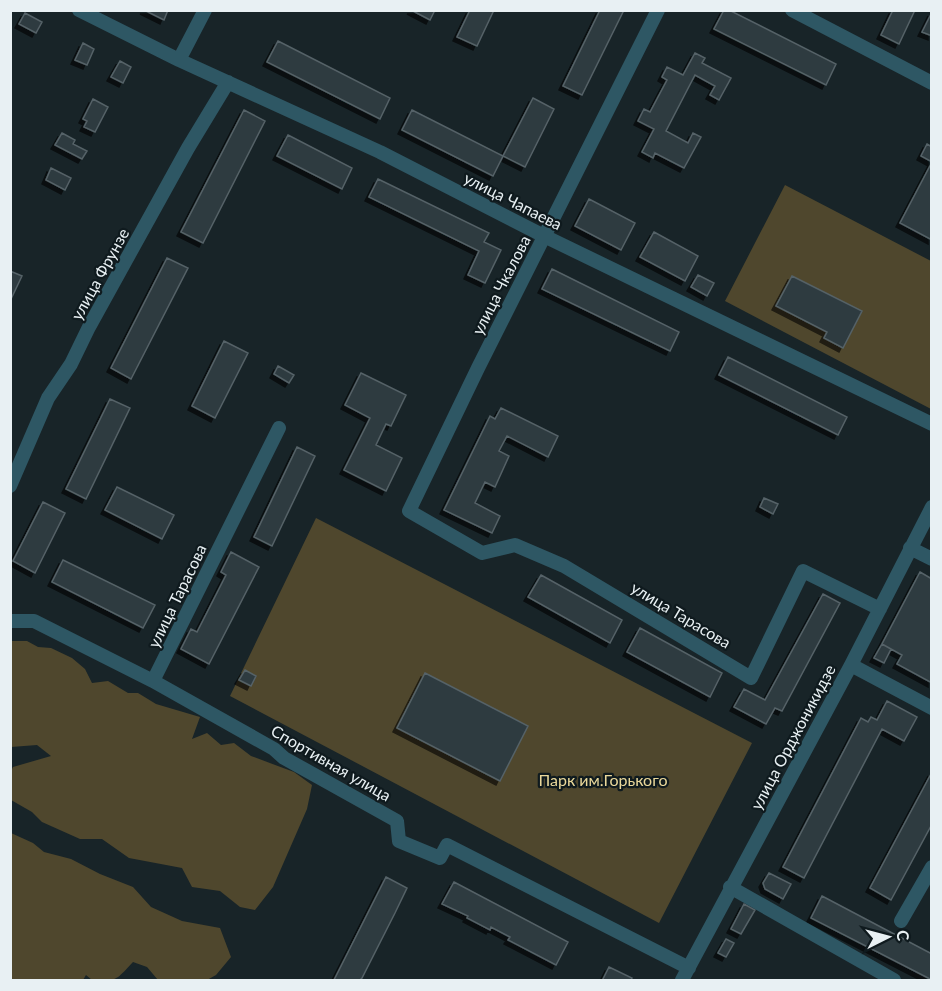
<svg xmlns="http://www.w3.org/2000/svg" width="942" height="991" viewBox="0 0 942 991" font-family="Lato,sans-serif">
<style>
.green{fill:#4f472d}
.building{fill:#2f3b40;stroke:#556267;stroke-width:1.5;filter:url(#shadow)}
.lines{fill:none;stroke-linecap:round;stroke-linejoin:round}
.minor{stroke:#2e5764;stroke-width:14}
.labels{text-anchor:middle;stroke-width:4.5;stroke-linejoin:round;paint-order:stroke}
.street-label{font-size:16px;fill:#e8f0f3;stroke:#0f1a1e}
.park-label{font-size:16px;fill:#ead89a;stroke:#0f1a1e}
</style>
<defs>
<filter id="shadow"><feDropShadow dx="-4" dy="4" stdDeviation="0" flood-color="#0009"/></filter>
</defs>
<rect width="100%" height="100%" fill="#182428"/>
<path class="green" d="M785,185L931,261V409L725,301Z
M316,518L752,743L659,923L230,696Z
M11,641H27L38,647L51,648L72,658L85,669L92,683L108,681L128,693H138L156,704L200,717L192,739L207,733L221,745L234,743L251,756L294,772L312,785L307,809L273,887L255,910L240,907L220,891L192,887L182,868L129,858L102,839H80L42,822L32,812L11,800V771L13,767L51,756L37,745L11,747Z
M11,833L33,843L44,852L71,859L100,874L133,887L151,907L182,921L220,928L231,957L216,975L207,980H158L147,967L133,962C115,981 118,981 92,980L86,975L83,980H11Z"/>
<path class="building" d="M144,10H168L164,20Z
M411,10H435L430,20Z
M470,10H494L477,46L457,37Z
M600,10H624L582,95L563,86Z
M724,10H729L836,64L826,85L714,29Z
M893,10H915L899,44L881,35Z
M932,12V36L922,32Z
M25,13L42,22L36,33L19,24Z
M278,41L390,98L380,119L267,62Z
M83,43L94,49L87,65L75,60Z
M695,53L705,58L702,63L731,78L719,100L710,95L715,86L695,75L666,131L688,143L693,133L701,137L684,168L655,153L653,158L642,152L654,129L638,121L644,109L650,112L667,80L662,77L667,67L683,75Z
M120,61L131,67L123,83L111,77Z
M533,98L554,109L525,167L503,156Z
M93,99L108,107L95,132L84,127L87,121L83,119Z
M244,110L265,121L203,243L181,232Z
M412,110L503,156L493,176L402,130Z
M62,133L75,140L73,144L87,151L82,159L55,145Z
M288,135L352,168L342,189L277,156Z
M927,144L932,147V162L921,156Z
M932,162V240L900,223Z
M51,168L71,178L65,190L46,180Z
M378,179L489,233L484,242L501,250L485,283L468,275L479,251L369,197Z
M589,199L635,223L621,250L575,226Z
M654,232L698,256L685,281L640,257Z
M167,258L188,268L131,379L111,368Z
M552,269L679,332L670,351L542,289Z
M10,271L22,276L11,299H10Z
M698,275L714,283L707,296L691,287Z
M792,276L862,311L843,348L824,338L827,332L776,306Z
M224,341L248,353L215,418L192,406Z
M728,357L847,417L838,435L719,375Z
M278,366L294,375L289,383L274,374Z
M361,373L406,395L391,426L386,424L376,445L402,458L386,491L344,470L370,418L345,405Z
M110,399L130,408L86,499L66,489Z
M501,408L558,436L548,457L507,436L499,451L509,456L495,487L485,482L475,503L500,516L492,533L444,510L490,416L495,419Z
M297,447L315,456L272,546L254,537Z
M117,487L174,515L162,539L105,510Z
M764,498L778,504L773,514L760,507Z
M43,502L65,513L35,573L13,561Z
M231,552L259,567L209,664L181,649L191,629L197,632L226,575L221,572Z
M63,560L155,605L143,628L52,582Z
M920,572L932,579V683L897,664L902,655L882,644Z
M541,575L622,620L610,643L528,597Z
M823,594L840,603L782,711L775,708L766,724L734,707L744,689L765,700Z
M640,628L722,673L710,697L627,652Z
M882,644L891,649L884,663L874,658Z
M245,670L256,676L251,686L239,680Z
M425,673L528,726L500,781L397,728Z
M887,701L917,717L904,741L882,729L804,878L783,867L861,718L868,722L871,717L877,720Z
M932,772V824L891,900L870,888Z
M769,873L791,884L783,899L765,889L763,883Z
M386,877L407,888L395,913L362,978L360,980H334Z
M454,882L568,942L556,965L508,940L510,937L491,927L490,930L467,918L468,916L442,904Z
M822,896L932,954V980L811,918Z
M744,904L755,910L741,934L731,929Z
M726,939L734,943L726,957L718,953Z
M609,967L632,978L631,980H604L603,979Z"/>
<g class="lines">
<path class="minor" d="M79,10L179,60L380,152L544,236L932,424
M658,10L478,368L409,511L482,553L515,545L564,566L751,678L803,571L880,609
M792,10L932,83
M179,60L205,10
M10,486L48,398L71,364L89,327L188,148L228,82
M910,548L932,559
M10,621H34L153,681L274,749L284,758L397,821L399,841L440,858L447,845L689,968
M851,665L932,708
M153,681L279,428
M730,887L894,980
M901,921L932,867
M682,980L851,665L932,507"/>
</g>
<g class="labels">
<g class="street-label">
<text transform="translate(513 201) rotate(27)" y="6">улица Чапаева</text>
<text transform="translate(100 274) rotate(-61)" y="6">улица Фрунзе</text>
<text transform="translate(501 285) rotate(-63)" y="6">улица Чкалова</text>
<text transform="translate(177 596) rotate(-64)" y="6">улица Тарасова</text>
<text transform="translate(681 615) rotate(31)" y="6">улица Тарасова</text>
<text transform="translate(793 737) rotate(-62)" y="6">улица Орджоникидзе</text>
<text transform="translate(331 763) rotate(30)" y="6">Спортивная улица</text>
</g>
<g class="park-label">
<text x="603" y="786">Парк им.Горького</text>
</g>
</g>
<rect width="942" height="991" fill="none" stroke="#e8f0f3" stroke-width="24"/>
<g transform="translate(888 937) rotate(84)" stroke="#0f1a1e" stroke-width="4.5" paint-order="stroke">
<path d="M0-4.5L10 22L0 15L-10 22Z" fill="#e8f0f3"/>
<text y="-9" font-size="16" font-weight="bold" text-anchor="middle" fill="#e8f0f3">С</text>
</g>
</svg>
